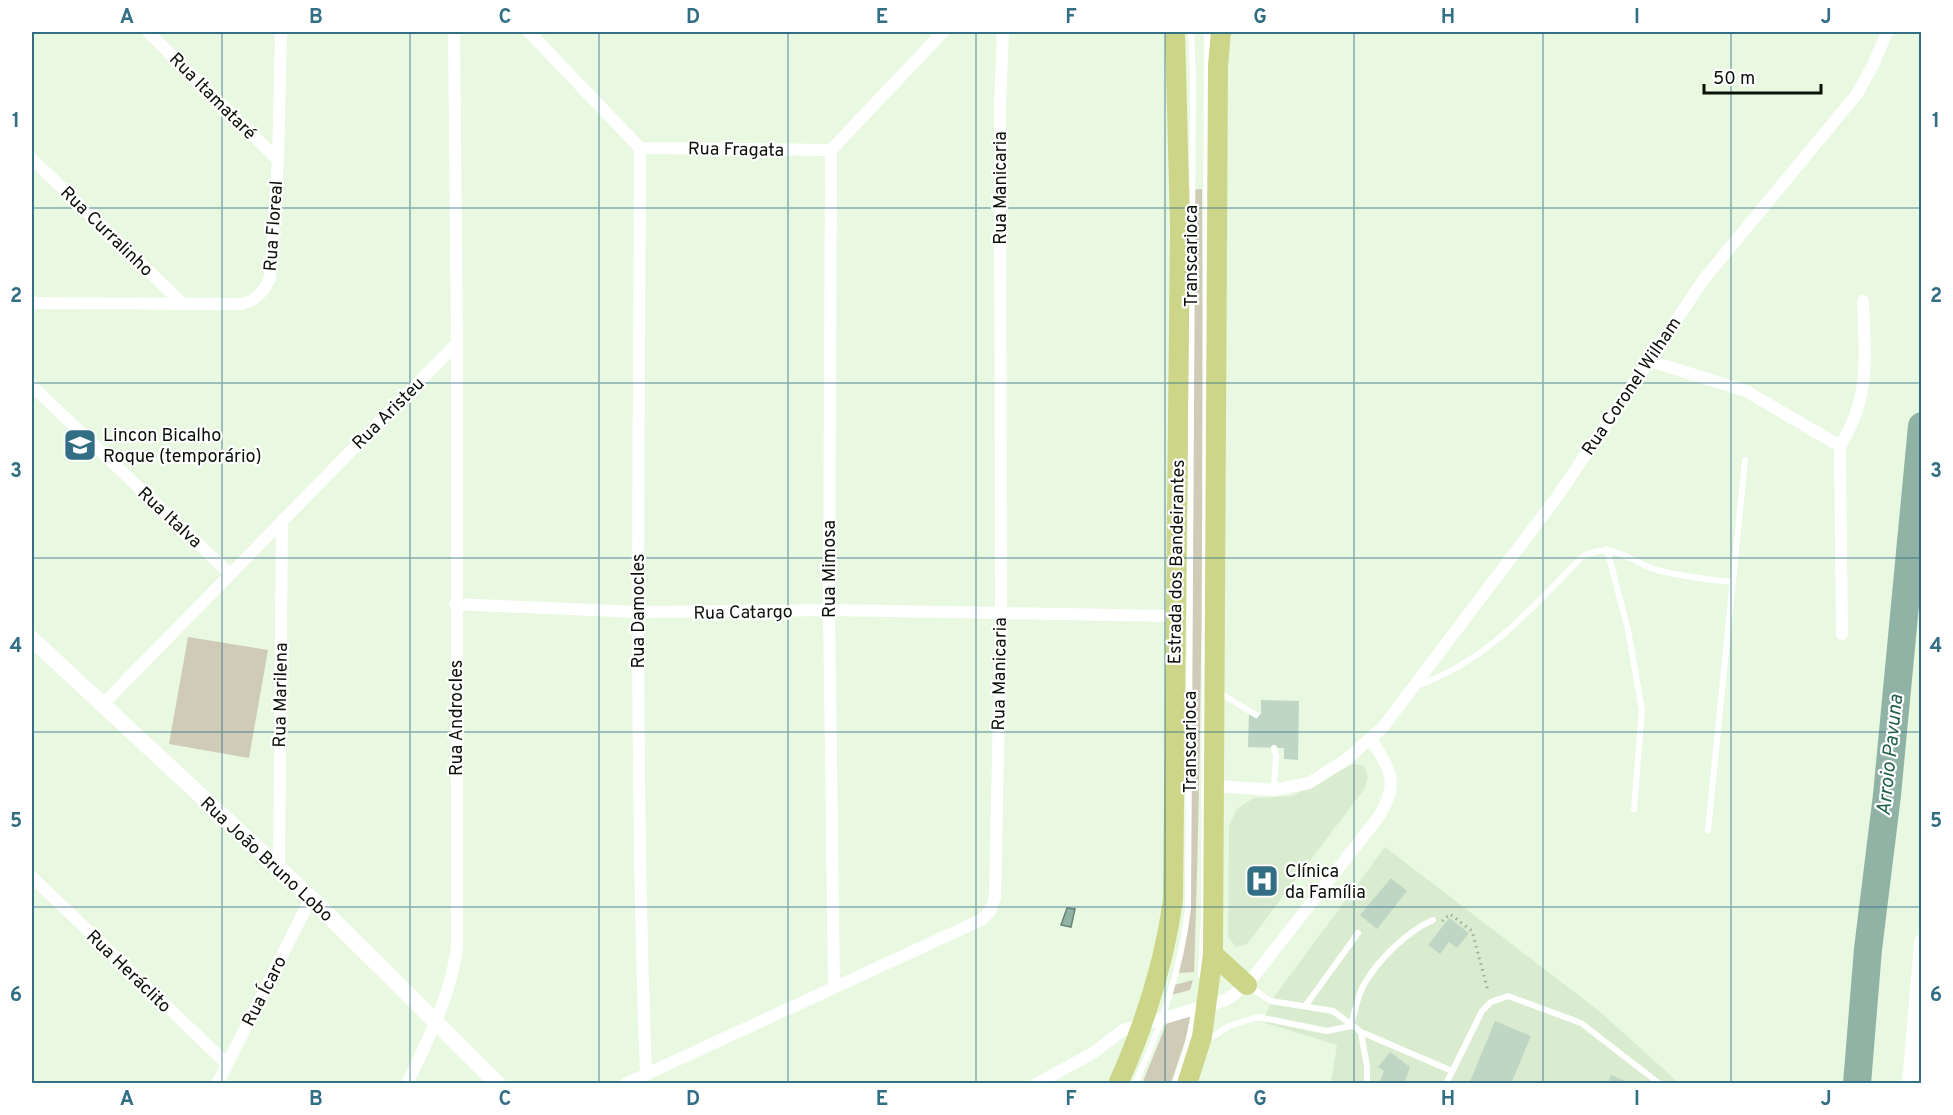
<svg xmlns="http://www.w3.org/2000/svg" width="1953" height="1115" viewBox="0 0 1953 1115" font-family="Overpass,sans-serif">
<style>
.built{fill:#daeccf}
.green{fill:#cfcbb7}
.water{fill:#91b3a6;stroke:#698277;stroke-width:1.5}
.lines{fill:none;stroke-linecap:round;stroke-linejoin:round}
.river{stroke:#91b3a6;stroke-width:28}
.building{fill:#c0d6c5}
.path{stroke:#9faa99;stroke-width:3;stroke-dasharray:1.5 4.5;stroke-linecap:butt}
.lane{stroke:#fff;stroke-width:6}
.street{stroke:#fff;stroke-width:12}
.secondary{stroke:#fff;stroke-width:16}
.primary{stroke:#cdd688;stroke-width:20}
.grid{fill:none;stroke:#326f85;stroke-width:1.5;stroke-opacity:0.55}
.labels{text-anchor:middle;stroke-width:4.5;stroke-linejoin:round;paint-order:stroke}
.street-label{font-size:18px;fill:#0b1009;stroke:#fff}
.poi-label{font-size:18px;fill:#0b1009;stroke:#fff;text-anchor:start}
.water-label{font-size:20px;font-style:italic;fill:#22604e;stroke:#fff}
.neatline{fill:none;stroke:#326f85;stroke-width:2}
.grid-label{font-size:20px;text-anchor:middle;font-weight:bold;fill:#326f85}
</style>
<rect width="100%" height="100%" fill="#e9f8e1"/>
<path class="built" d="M1353,764L1364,766L1368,776L1365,788L1247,944L1236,947L1228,937L1229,825L1237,809L1254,798L1292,796Z
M1385,847L1599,1011L1679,1083H1331L1337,1045L1265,1023V1018L1271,1001Z"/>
<path class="green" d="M1202,189C1203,450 1203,711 1194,972L1178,973L1188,919L1187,190Z
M188,637L268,650L249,758L169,744Z
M1193,980L1190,990L1171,995L1174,985Z
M1194,1014L1171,1083L1142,1084L1168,1020Z"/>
<path class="water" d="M1067,908L1075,909L1071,927L1061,925Z"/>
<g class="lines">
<path class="river" d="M1857,1084L1868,949L1887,795L1922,426"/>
</g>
<path class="building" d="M1261,700L1299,701L1298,760L1284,759V748L1248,747L1249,714L1261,715Z
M1391,878L1407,891L1377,929L1360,915Z
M1449,918L1469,933L1457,948L1449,942L1440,954L1428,945Z
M1495,1021L1531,1036L1511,1084H1469Z
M1390,1052L1410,1067L1404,1084H1379L1384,1071L1378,1067Z
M1611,1075L1632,1084H1608Z"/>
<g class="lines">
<path class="path" d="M1442,921L1450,914L1472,931L1488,991"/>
<path class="lane" d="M1607,549L1628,630L1642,710L1634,809
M1416,686C1485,663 1532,608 1582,557C1615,540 1627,561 1657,570C1681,576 1708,580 1733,582
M1218,692L1256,715
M1274,748L1276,756L1274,789
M1708,830L1745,460
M1201,975L1204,912L1207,32
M1248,986L1271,1001L1333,1011L1361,1032L1452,1071
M1306,1005L1358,933
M1351,1026C1354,1013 1357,999 1363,986C1378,960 1406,932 1433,920
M1361,1032L1367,1067V1084
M1206,1041L1229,1026L1258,1017L1327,1031L1351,1026
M1135,1084C1161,1027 1181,970 1188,908L1193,75L1191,32
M1175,1084L1187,1048L1195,1009
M1446,1084L1482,1011L1491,1002L1508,996L1581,1023L1660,1084"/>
<path class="street" d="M148,32L278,160
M529,32L640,148L831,150L943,32
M640,148C639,457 634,766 646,1074
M831,150L829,610L834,988
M32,159L182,303
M32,303L242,304C257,300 264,291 270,278L278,160L281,32
M1650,361L1746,391L1840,446
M32,386L229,573
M455,604L638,612L829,610L1175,616
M1842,634L1840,446C1871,396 1865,358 1863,301
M102,705L457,343
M1216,786L1274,790L1309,783L1347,759L1383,727L1557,497L1704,279L1857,94L1873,65L1887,32
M279,868L282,521
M32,877L227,1064
M217,1084L311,898
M407,1084C428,1039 451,996 457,947V343L454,32
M625,1084L981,920L990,911L995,897L1001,614L1000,107L1003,32
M1036,1084L1093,1053L1123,1030L1226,1000L1247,985L1377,819C1400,783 1392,774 1371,739"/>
<path class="secondary" d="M32,639L311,898L498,1084
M1910,1084L1922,942"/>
<path class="primary" d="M1213,954L1247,985
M1118,1084C1145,1024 1164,965 1173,900L1180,226L1175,32
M1187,1084L1202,1037L1213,954L1218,66L1221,32"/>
</g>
<path class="grid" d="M222,32V1084M410,32V1084M599,32V1084M788,32V1084M976,32V1084M1165,32V1084M1354,32V1084M1543,32V1084M1731,32V1084M32,208H1922M32,383H1922M32,558H1922M32,732H1922M32,907H1922"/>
<defs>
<g id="school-square" transform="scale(1.725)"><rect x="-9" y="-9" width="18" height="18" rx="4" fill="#326f85" stroke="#fff"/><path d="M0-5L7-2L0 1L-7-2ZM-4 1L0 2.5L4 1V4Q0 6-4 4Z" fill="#fff"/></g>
<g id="hospital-square" transform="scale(1.725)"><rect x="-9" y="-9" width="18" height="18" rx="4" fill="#326f85" stroke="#fff"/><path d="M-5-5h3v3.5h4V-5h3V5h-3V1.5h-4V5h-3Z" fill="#fff"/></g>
</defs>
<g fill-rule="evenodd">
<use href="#school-square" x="80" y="445"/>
<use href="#hospital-square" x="1262" y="881"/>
</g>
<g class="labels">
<g class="street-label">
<text transform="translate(213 96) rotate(45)" y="6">Rua Itamataré</text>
<text transform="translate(736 149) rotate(1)" y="6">Rua Fragata</text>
<text transform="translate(1000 188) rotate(-90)" y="6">Rua Manicaria</text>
<text transform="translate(273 226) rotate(-86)" y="6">Rua Floreal</text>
<text transform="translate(107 231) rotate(44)" y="6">Rua Curralinho</text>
<text transform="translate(1191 256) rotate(-90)" y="6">Transcarioca</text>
<text transform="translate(1631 386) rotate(-56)" y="6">Rua Coronel Wilham</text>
<text transform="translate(388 413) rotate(-45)" y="6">Rua Aristeu</text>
<text transform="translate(170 517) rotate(43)" y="6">Rua Italva</text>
<text transform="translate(1176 562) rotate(-89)" y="6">Estrada dos Bandeirantes</text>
<text transform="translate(829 569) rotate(-90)" y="6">Rua Mimosa</text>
<text transform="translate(638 611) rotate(-90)" y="6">Rua Damocles</text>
<text transform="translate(743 612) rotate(-1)" y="6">Rua Catargo</text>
<text transform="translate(999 674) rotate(-89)" y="6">Rua Manicaria</text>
<text transform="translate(280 695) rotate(-89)" y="6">Rua Marilena</text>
<text transform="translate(456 718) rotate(-90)" y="6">Rua Androcles</text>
<text transform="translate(1190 742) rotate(-90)" y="6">Transcarioca</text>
<text transform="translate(267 859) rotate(43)" y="6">Rua João Bruno Lobo</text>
<text transform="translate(129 971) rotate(44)" y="6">Rua Heráclito</text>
<text transform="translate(264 991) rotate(-63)" y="6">Rua Ícaro</text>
</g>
<g class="poi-label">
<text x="103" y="441">Lincon Bicalho<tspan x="103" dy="21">Roque (temporário)</tspan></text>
<text x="1285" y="877">Clínica<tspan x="1285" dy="21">da Família</tspan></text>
</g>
<g class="water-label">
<text transform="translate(1889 755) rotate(-84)" y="7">Arroio Pavuna</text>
</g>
</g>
<rect width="1953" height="1115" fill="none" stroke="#ffffff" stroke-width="66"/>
<path d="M1704 84v9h117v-9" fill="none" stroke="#0b1009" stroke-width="3"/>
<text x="1713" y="84" font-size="18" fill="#0b1009" stroke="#ffffff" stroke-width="4.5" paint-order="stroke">50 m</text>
<rect x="33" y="33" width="1887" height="1049" class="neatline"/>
<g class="grid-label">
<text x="127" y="23">A</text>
<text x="316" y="23">B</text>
<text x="505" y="23">C</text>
<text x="693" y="23">D</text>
<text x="882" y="23">E</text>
<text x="1071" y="23">F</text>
<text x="1260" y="23">G</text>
<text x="1448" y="23">H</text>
<text x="1637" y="23">I</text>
<text x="1826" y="23">J</text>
<text x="16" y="127">1</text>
<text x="1936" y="127">1</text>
<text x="16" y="302">2</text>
<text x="1936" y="302">2</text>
<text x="16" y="477">3</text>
<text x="1936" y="477">3</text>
<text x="16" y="652">4</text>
<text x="1936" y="652">4</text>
<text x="16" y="827">5</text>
<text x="1936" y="827">5</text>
<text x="16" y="1001">6</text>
<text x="1936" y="1001">6</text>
<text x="127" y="1105">A</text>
<text x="316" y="1105">B</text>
<text x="505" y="1105">C</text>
<text x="693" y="1105">D</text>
<text x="882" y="1105">E</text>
<text x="1071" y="1105">F</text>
<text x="1260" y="1105">G</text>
<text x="1448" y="1105">H</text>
<text x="1637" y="1105">I</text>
<text x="1826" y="1105">J</text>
</g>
</svg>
